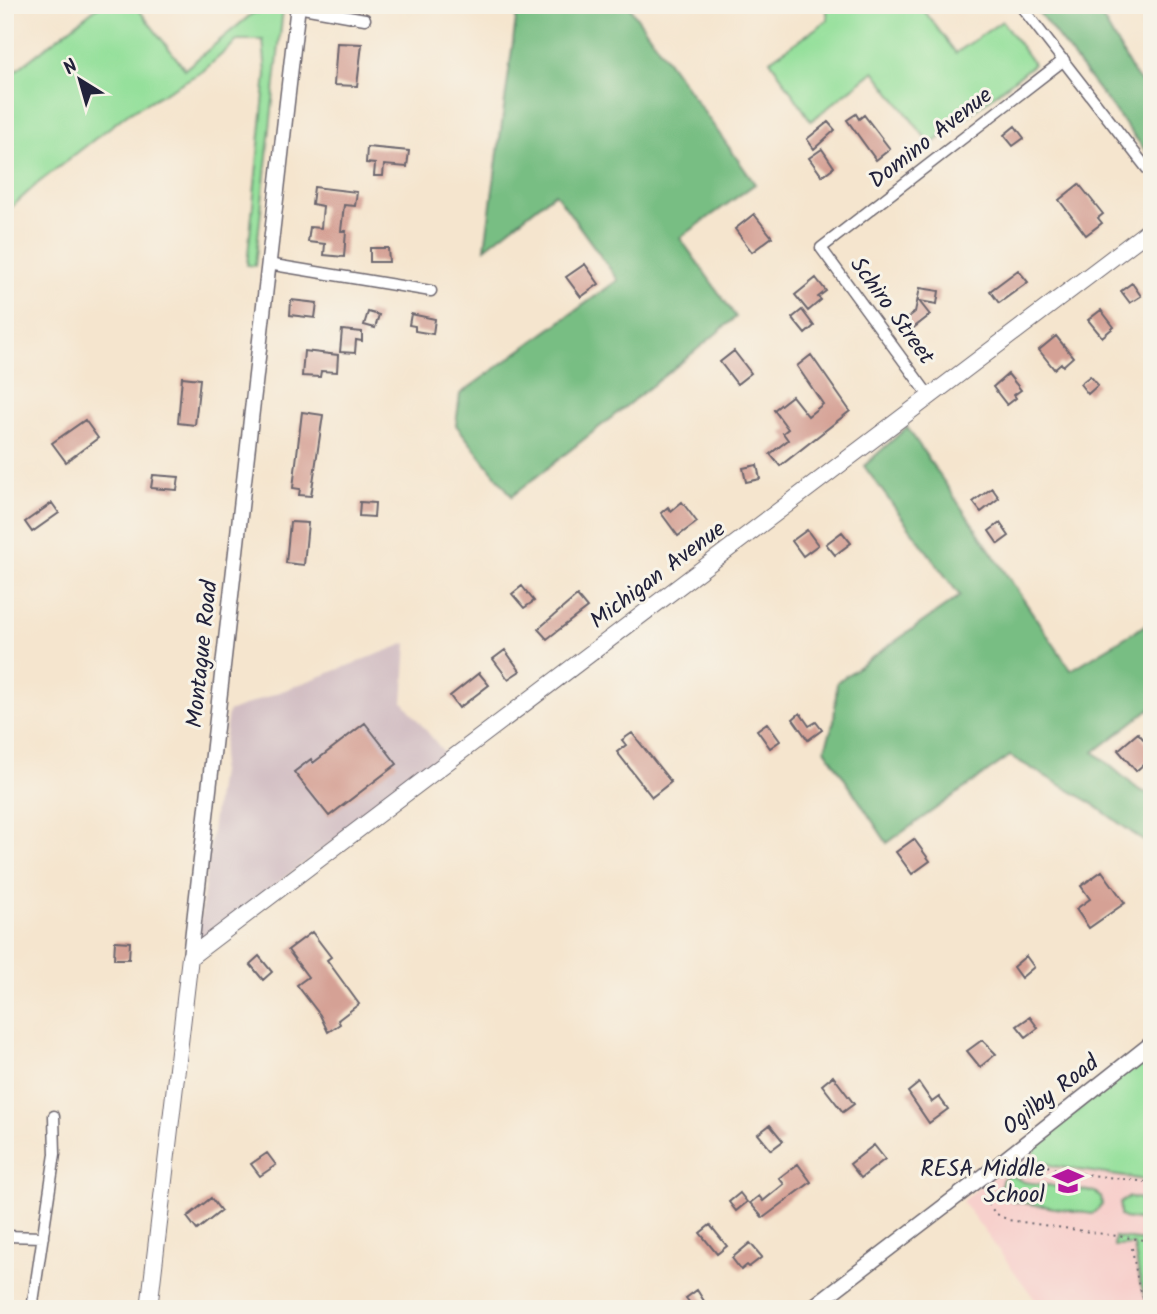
<svg xmlns="http://www.w3.org/2000/svg" width="1157" height="1314" viewBox="0 0 1157 1314" font-family="Kalam,sans-serif">
<style>
.built{fill:#f7d0cc}
.industrial{fill:#d2bec3}
.green{fill:#95e09b;stroke:#5c816b;stroke-width:2}
.forest{fill:#78be83;stroke:#4d705f;stroke-width:2}
.building{fill:#d5a195}
.lines{fill:none;stroke-linecap:round;stroke-linejoin:round}
.minor-casing{stroke:#6c666e;stroke-width:13}
.tertiary-casing{stroke:#6c666e;stroke-width:17}
.secondary-casing{stroke:#6c666e;stroke-width:18}
.path{stroke:#6c666e;stroke-width:2;stroke-dasharray:2 5;stroke-linecap:butt}
.minor{stroke:#fff;stroke-width:10}
.tertiary{stroke:#fff;stroke-width:14}
.secondary{stroke:#fff;stroke-width:16}
.labels{text-anchor:middle;stroke-width:6;stroke-linejoin:round;paint-order:stroke}
.street-label{font-size:23px;fill:#22223b;stroke:#f7f3e8}
.poi-label{font-size:23px;fill:#22223b;stroke:#f7f3e8;text-anchor:end}
</style>
<rect width="100%" height="100%" fill="#f7f3e8"/>
<filter id="ink" filterUnits="userSpaceOnUse"><feTurbulence type="fractalNoise" baseFrequency=".0143" numOctaves="2"/><feDisplacementMap in="SourceGraphic" scale="14" xChannelSelector="R" yChannelSelector="G"/><feConvolveMatrix kernelMatrix="1 2 1 2 8 2 1 2 1" color-interpolation-filters="sRGB"/></filter>
<filter id="wash" filterUnits="userSpaceOnUse"><feTurbulence type="fractalNoise" baseFrequency=".00686" numOctaves="4" result="noise"/><feDisplacementMap in="SourceGraphic" scale="28" xChannelSelector="R" yChannelSelector="G"/><feGaussianBlur stdDeviation="1.57" result="paint"/><feColorMatrix in="noise" values="0 0 0 0 0 0 0 0 0 0 0 0 0 0 0 0 0 1.4 0 .05"/><feComposite in="paint" operator="in"/></filter>
<g filter="url(#wash)">
<rect width="100%" height="100%" fill="#f5e5ce"/>
<path class="built" d="M1152,1051V1309H1042L962,1201Z"/>
<path class="industrial" d="M407,643L403,702L447,756L197,943L228,712Z"/>
<path class="green" d="M100,5H135L185,69L253,13L283,9L255,266L247,265L266,74L263,40H238L203,71L127,114L38,183L5,213V79Z
M826,5H920L956,53L1002,21L1034,64L931,145L874,71L811,121L770,60L828,20Z
M1152,1051V1181L1053,1166L1041,1161L1038,1163L1034,1153L1035,1144Z
M1010,1175L1024,1182L1095,1192L1101,1197L1102,1205L1092,1214L1012,1201L1000,1188L1003,1179Z
M1129,1197L1152,1201V1222L1124,1218L1120,1215V1203Z
M1115,1237L1152,1242V1309H1150L1140,1282L1134,1245L1114,1246Z"/>
<path class="forest" d="M518,5H628L755,184L680,238L736,317L683,361L512,496L456,425L460,394L618,280L555,193L485,248Z
M1033,5H1095L1133,72L1152,97V159Z
M907,427L1071,670L1152,621V707L1094,752L1139,790L1152,795V847L1090,802L1010,756L887,843L825,749L834,721L837,682L960,596L864,466Z"/>
<g id="blocks">
<path class="building" d="M337,43L362,44L357,86L334,85Z
M856,114L859,119L864,115L890,149L876,160L847,120Z
M828,122L835,130L814,149L807,139Z
M1015,126L1024,138L1013,146L1004,135Z
M367,147L409,151L407,167L384,165L383,176H374L375,164L366,163Z
M822,149L834,167L822,176L809,158Z
M1079,184L1103,214L1098,218L1102,223L1086,235L1059,200Z
M314,187L357,192L355,206L344,205L341,231H346L344,257L324,255L325,244L308,242L310,227L321,228L323,206L312,204Z
M754,214L772,237L752,252L735,229Z
M370,248H388L389,262H370Z
M585,264L599,284L581,297L566,277Z
M1018,270L1028,282L999,303L990,291Z
M816,278L826,291L818,297L821,300L808,311L795,295Z
M1132,283L1141,296L1130,303L1121,291Z
M920,288L939,291L937,304L919,301L930,315L912,329L905,320L915,312Z
M291,300L317,303L315,318L290,315Z
M802,310L814,326L805,334L792,318Z
M1101,310L1114,327L1102,337L1088,320Z
M368,312L379,315L375,328L364,325Z
M411,314L435,319L433,334L415,331V326L409,325Z
M342,330L362,332V341L356,340L355,353L340,352Z
M1056,336L1073,357L1063,366L1061,363L1054,369L1039,350Z
M304,351L338,355L337,372L321,371L320,377L302,376Z
M734,351L751,373L737,384L720,362Z
M811,355L850,411L780,466L770,454L788,440L783,433L788,429L774,410L792,396L808,416L823,404L797,366Z
M1008,374L1021,390L1014,395L1016,398L1007,405L993,387Z
M1090,376L1098,385L1088,394L1080,384Z
M182,377L200,379L195,425L178,423Z
M302,412L323,415L311,496L299,495L300,489L293,488Z
M85,420L98,438L66,462L52,443Z
M757,465L760,479L746,482L743,468Z
M153,475L179,477L177,490L151,488Z
M992,488L999,498L981,512L973,502Z
M360,502L375,503L374,517L359,516Z
M682,502L697,522L678,536L661,513L668,507L671,511Z
M52,503L59,513L32,532L25,522Z
M290,522L308,523L304,565L286,563Z
M1000,523L1009,536L998,544L989,531Z
M807,530L818,545L803,556L792,541Z
M842,532L851,543L835,555L826,544Z
M522,586L534,601L524,608L512,594Z
M577,596L587,608L547,639L538,629Z
M505,650L520,671L508,679L493,659Z
M479,673L489,685L459,708L450,696Z
M800,713L809,726L816,722L822,730L808,740L793,719Z
M365,723L397,764L329,816L294,772L311,759L313,763Z
M767,723L780,741L770,748L757,730Z
M632,733L671,782L652,797L617,752L626,745L622,740Z
M1138,733L1152,749V757L1136,771L1118,750Z
M914,839L930,861L912,874L896,852Z
M1102,871L1125,903L1089,928L1076,909L1090,899L1081,886Z
M312,932L331,957L327,960L359,1004L338,1020L340,1024L328,1032L320,1015L297,985L308,977L288,950Z
M115,941L130,942L129,959H114Z
M259,956L272,972L263,980L250,964Z
M1026,956L1034,967L1021,978L1013,967Z
M1030,1017L1038,1028L1026,1037L1017,1026Z
M982,1040L996,1054L980,1067L967,1051Z
M833,1076L854,1104L843,1112L822,1085Z
M919,1083L932,1102L939,1097L948,1109L929,1123L908,1092Z
M770,1125L783,1141L771,1150L758,1134Z
M874,1145L885,1159L861,1178L850,1164Z
M267,1153L276,1165L260,1176L251,1164Z
M798,1164L811,1182L763,1218L750,1203L759,1196L763,1201L784,1184L779,1178Z
M740,1193L747,1202L736,1211L729,1202Z
M211,1198L221,1211L197,1230L187,1217Z
M710,1225L727,1246L717,1254L700,1233Z
M750,1243L762,1257L749,1267L747,1265L741,1270L732,1258Z
M697,1290L704,1301L694,1308L686,1298Z"/>
</g>
</g>
<g filter="url(#ink)">
<use href="#blocks" fill-opacity="0" stroke="#6c666e" stroke-width="2"/>
<g class="lines">
<g class="minor-casing">
<path id="minor" d="M1020,5L1152,175
M297,7L365,19
M268,264L431,291
M930,397L821,248L1064,60
M5,1236L43,1237
M32,1309L55,1154L54,1116"/>
</g>
<g class="tertiary-casing">
<path id="tertiary" d="M190,957L298,5
M810,1309L985,1175L1152,1043"/>
</g>
<g class="secondary-casing">
<path id="secondary" d="M149,1309L190,957L1152,228"/>
</g>
<path class="path" d="M1041,1163C1054,1173 1130,1179 1152,1183
M984,1198L995,1213L1008,1220L1152,1241
M1132,1248L1138,1283L1147,1309"/>
<use href="#minor" class="minor"/>
<use href="#tertiary" class="tertiary"/>
<use href="#secondary" class="secondary"/>
</g>
</g>
<defs>
<g id="school-bare" transform="scale(2.415)"><path d="M0-5L7-2L0 1L-7-2ZM-4 1L0 2.5L4 1V4Q0 6-4 4Z" fill="#b5179e" stroke="#f7f3e8" stroke-width="2.5" paint-order="stroke"/></g>
</defs>
<g fill-rule="evenodd">
<use href="#school-bare" x="1068" y="1181"/>
</g>
<g class="labels">
<g class="street-label">
<text transform="translate(930 137) rotate(-38)" y="8">Domino Avenue</text>
<text transform="translate(893 310) rotate(54)" y="8">Schiro Street</text>
<text transform="translate(657 574) rotate(-37)" y="8">Michigan Avenue</text>
<text transform="translate(201 654) rotate(-84)" y="8">Montague Road</text>
<text transform="translate(1050 1094) rotate(-38)" y="8">Ogilby Road</text>
</g>
<g class="poi-label">
<text x="1045" y="1176">RESA Middle<tspan x="1045" dy="26">School</tspan></text>
</g>
</g>
<rect width="1157" height="1314" fill="none" stroke="#f7f3e8" stroke-width="28"/>
<g transform="translate(80 80) rotate(323)" stroke="#f7f3e8" stroke-width="5" paint-order="stroke">
<path d="M0-5L12 26L0 18L-12 26Z" fill="#22223b"/>
<text y="-10" font-size="19" font-weight="bold" text-anchor="middle" fill="#22223b">N</text>
</g>
</svg>
